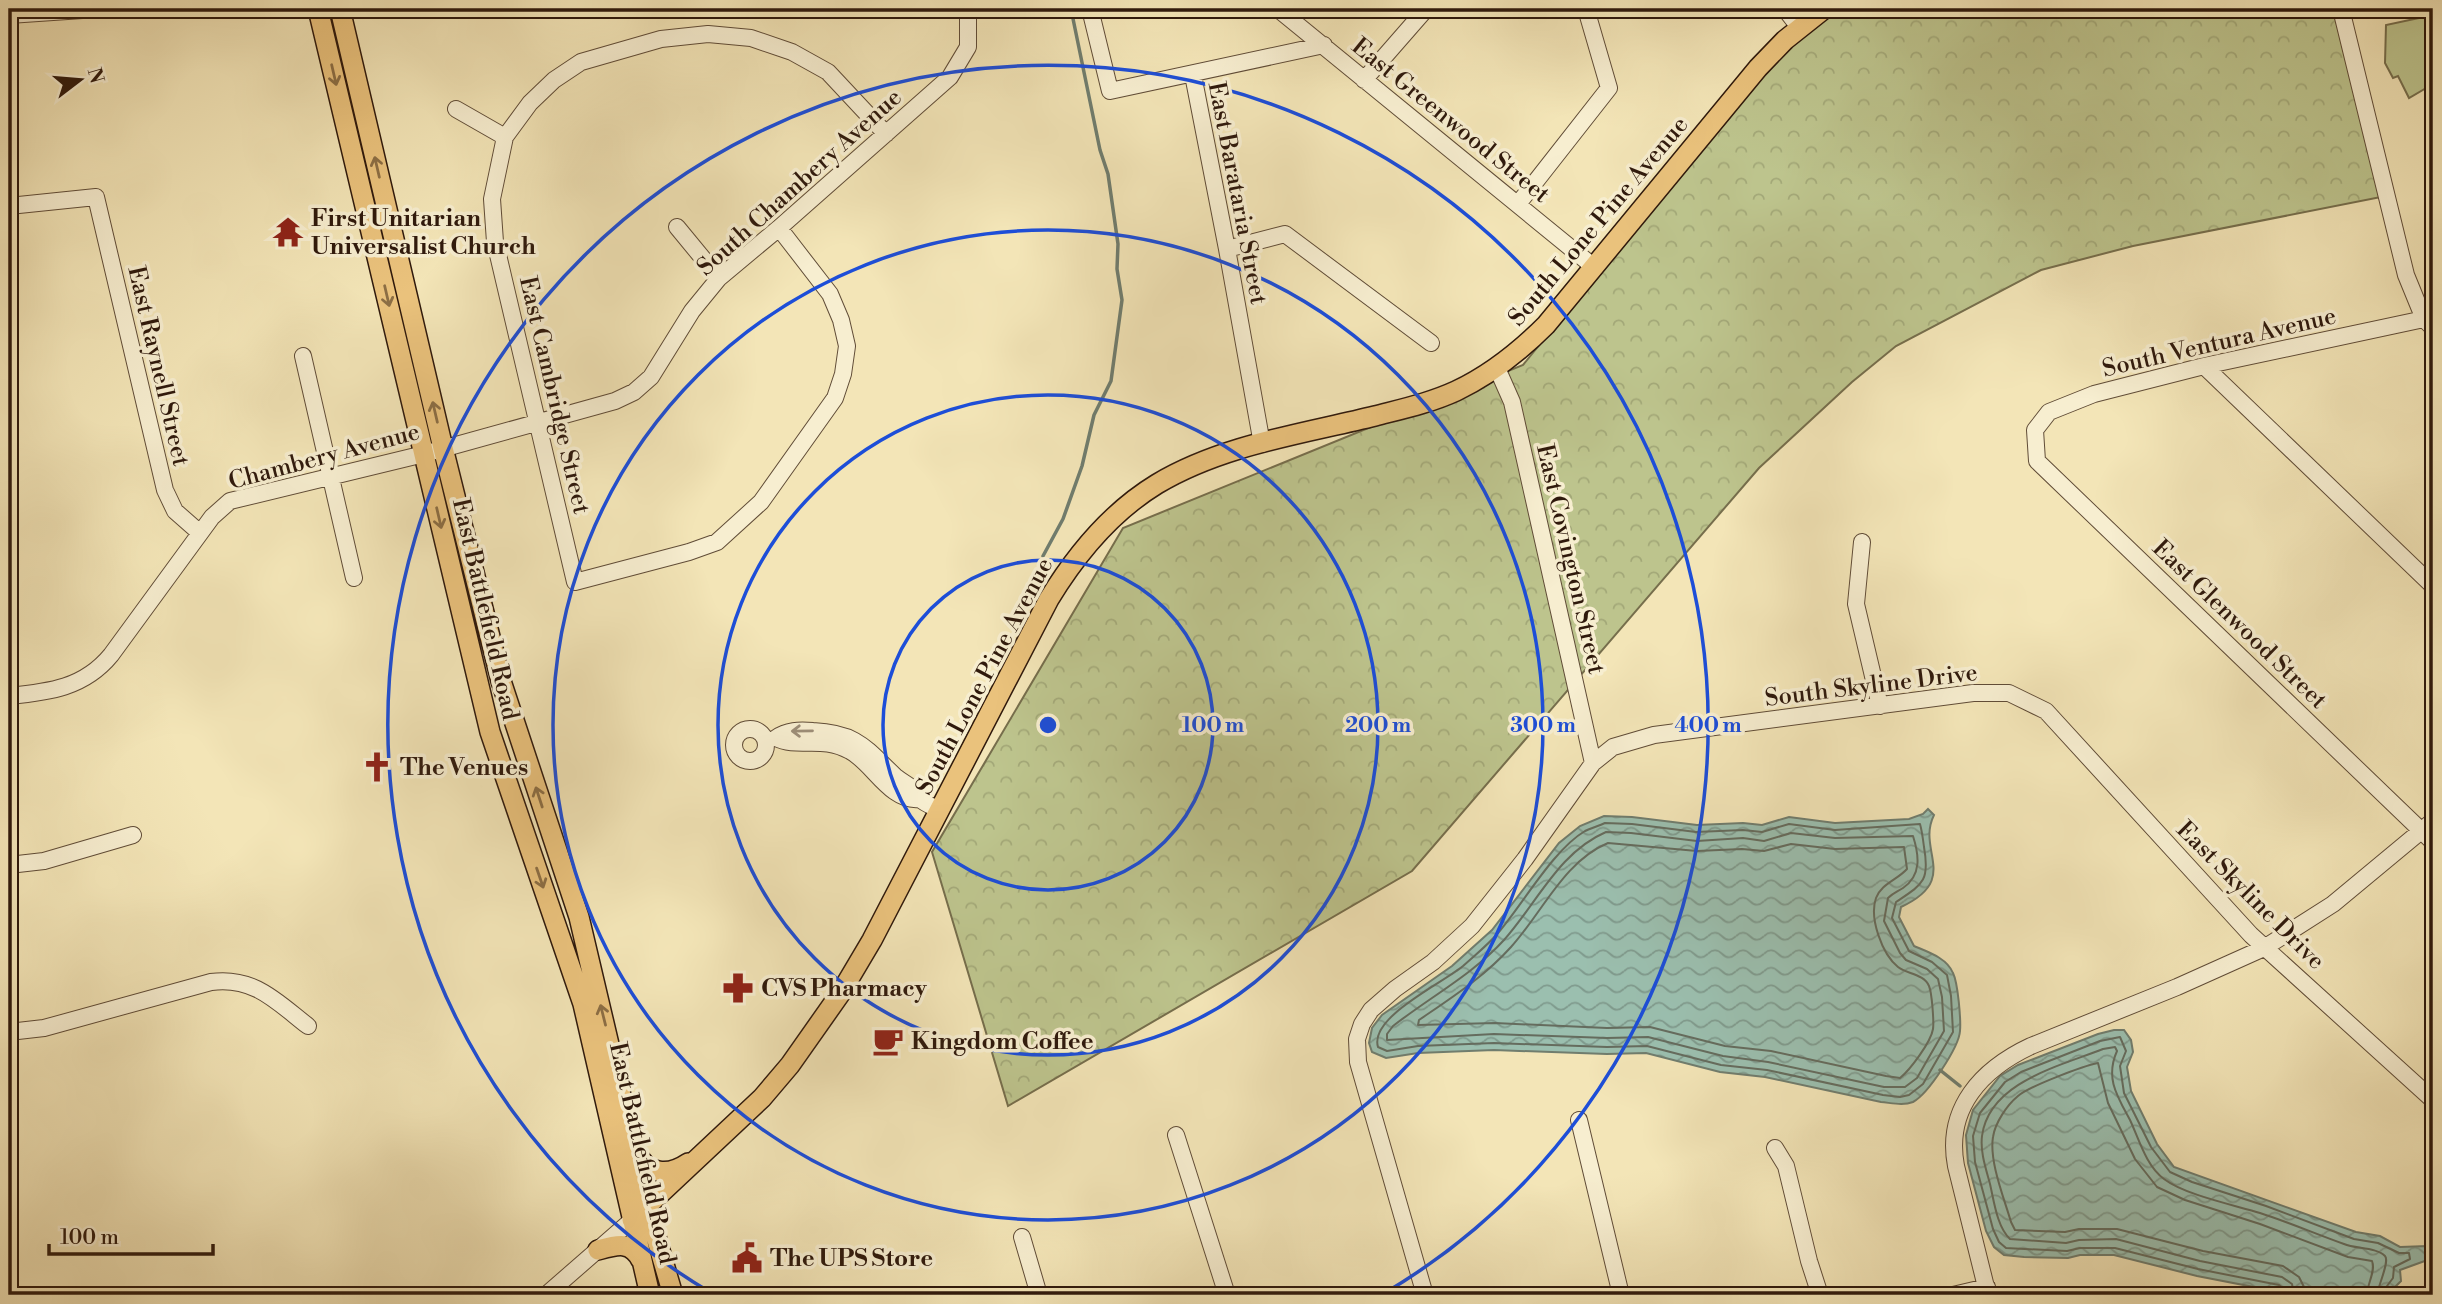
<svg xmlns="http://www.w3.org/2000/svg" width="2442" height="1304" viewBox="0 0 2442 1304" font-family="'Libre Bodoni',serif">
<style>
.forest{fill:url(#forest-crowns);stroke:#766e4c;stroke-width:2}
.pitch{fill:#bdc48d;stroke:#766e4c;stroke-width:2}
.water{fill:url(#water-waves);stroke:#707d6e;stroke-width:2}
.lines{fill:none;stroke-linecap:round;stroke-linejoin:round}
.shore{stroke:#656c5e;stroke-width:2}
.stream{stroke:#707d6e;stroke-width:3.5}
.minor-casing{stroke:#604c37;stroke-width:18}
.major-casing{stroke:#2f190c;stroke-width:22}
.minor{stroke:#f7eed0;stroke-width:16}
.major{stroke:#eac27c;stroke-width:19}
.oneway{stroke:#8c6e44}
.oneway2{stroke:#9d8e78}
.ring{fill:none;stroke:#1d4ed8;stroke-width:3.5}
.labels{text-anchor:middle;stroke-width:7;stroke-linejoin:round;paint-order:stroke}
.street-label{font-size:24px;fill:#2f190c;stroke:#f7eed0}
.poi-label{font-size:24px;font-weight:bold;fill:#2f190c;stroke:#f7eed0;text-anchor:start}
.centre{fill:#1d4ed8;stroke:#f7eed0;stroke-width:3.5}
.ring-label{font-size:21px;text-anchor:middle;font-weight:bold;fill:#1d4ed8;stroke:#f7eed0;stroke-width:7;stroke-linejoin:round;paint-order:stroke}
</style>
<defs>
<pattern id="forest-crowns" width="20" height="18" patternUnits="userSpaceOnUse" patternTransform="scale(1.75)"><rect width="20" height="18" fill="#bdc48d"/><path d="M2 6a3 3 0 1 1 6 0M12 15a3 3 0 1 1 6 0" fill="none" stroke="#a3a878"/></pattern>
<pattern id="water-waves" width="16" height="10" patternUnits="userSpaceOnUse" patternTransform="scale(1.75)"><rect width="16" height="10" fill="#9bbfaf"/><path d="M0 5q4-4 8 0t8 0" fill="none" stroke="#7f9a8d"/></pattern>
</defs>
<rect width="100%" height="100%" fill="#f3e5b7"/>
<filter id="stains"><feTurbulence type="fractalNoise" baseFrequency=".00286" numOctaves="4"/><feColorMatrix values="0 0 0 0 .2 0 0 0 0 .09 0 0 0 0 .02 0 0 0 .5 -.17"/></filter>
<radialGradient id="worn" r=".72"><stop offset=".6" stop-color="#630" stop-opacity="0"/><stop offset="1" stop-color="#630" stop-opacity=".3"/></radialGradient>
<path class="forest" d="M1839,9H2333L2381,197L2133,246L2041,270L1896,346L1852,382L1759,468L1412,871L1008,1106L932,852L1123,528L1523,365L1758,76L1798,38Z"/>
<path class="pitch" d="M2433,15V84L2409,98L2398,76L2393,78L2385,63L2386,25Z"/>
<path class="water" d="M1928,809L1934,815C1916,851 1961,879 1901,907L1899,917L1914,946C1928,952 1947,958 1953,973C1958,983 1961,1020 1960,1031C1959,1047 1928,1094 1913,1102C1903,1106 1892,1103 1881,1102L1765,1077L1720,1072L1646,1053L1607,1054L1494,1050L1418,1053L1386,1058L1372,1052L1369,1043L1372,1028L1382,1015L1452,966L1492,930L1559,843L1580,826L1604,816L1632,817L1697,825L1743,823L1762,825L1789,817L1835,823L1909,819L1923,814Z
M2114,1030H2124L2131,1040L2133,1052L2127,1067L2131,1091L2157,1144L2174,1167L2356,1232L2380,1236L2400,1247L2428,1246L2433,1249V1258L2400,1270L2401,1281L2393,1289V1295H2295L2197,1276L2114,1255H2080L2068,1258L2024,1257L2004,1255L1994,1247L1986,1231L1968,1163L1966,1135L1973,1110L2000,1076L2018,1065L2098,1034Z"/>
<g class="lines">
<path class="shore" d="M1605,823L1632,824L1696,832L1743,830L1762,832L1789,824L1835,830L1920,824C1922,831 1923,839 1924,847C1930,881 1923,884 1896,902L1892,918L1909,951L1932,962L1947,975L1951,996L1953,1032L1923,1084L1909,1095L1900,1097L1883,1095L1767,1070L1721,1065L1647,1046L1607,1047L1494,1043L1418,1046L1387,1051L1378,1047C1369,1017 1443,983 1463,966C1475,955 1488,945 1498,933C1523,904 1553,850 1585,831C1591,828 1599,826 1605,823Z
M1606,832L1631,833L1697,841L1743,838L1764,841L1791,833L1835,838L1913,836C1919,855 1922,875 1903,888C1897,892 1893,893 1888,898L1884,921L1900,953L1906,960L1927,969L1938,979L1942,997L1944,1031L1917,1078L1905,1087H1884L1768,1062L1723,1056L1648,1037L1607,1038L1494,1034L1387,1040V1034L1393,1026C1430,997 1472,975 1504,940C1537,903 1559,852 1606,832Z
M1608,843L1697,851L1742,849L1764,851L1791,844L1835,849L1904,847L1907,869C1897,880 1881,884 1876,898C1869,918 1882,954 1898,967C1907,974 1924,974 1929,986C1932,993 1934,1022 1933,1029C1931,1042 1910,1070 1900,1078L1886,1076L1771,1051L1725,1046L1650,1027L1607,1028L1495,1023L1418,1025L1419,1020C1451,998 1484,977 1511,947C1542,913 1564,861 1608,843Z
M2285,1295L2284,1289L2279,1285L2198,1269L2115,1248H2080L2067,1251L2006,1248L1999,1242L1993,1229L1975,1162L1973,1136L1980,1113L2005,1082L2021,1072L2100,1041L2120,1037L2126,1051L2120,1066L2124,1093L2151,1147L2170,1172L2192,1182L2266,1206L2354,1239L2378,1243L2399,1253H2409L2410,1259L2394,1267L2393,1278L2387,1286L2386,1295
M2294,1295L2292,1284L2282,1277L2200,1261L2116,1239L2079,1240L2066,1243L2010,1239C1997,1227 1994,1201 1990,1184C1986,1169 1980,1152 1982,1136C1989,1082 2060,1066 2103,1049L2115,1047L2117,1051C2105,1078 2117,1096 2130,1120C2139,1139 2146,1166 2164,1179C2185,1195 2234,1205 2260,1213C2288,1222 2316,1234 2344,1244C2356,1249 2376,1247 2385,1256C2390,1261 2378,1286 2377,1295
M2305,1295L2304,1287L2299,1277L2283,1266L2203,1251L2117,1229H2079L2065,1232L2015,1230L2011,1222C2004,1198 1989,1161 1993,1137C1995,1123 2007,1105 2018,1096C2030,1086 2083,1066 2098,1063L2108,1103L2135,1159L2157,1187L2185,1200L2260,1224L2348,1257L2372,1261C2376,1271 2367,1284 2367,1295"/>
<path class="stream" d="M1043,556L1063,519L1082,466L1094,415L1111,381L1122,300L1117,269L1118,244L1108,174L1100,150L1071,9
M1940,1070L1960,1086"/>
<g class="minor-casing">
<path id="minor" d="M1090,9L1110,91L1324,45
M1278,9L1594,267
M1785,9L1799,27
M2341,9L2406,275L2424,319L2433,328
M9,15L97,9
M1193,75L1227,249L1262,444
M1364,80L1426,9
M456,109L505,137
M1518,204L1609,88L1586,9
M9,206L96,197L165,490L175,511L200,533
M677,227L719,278
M779,228L830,294L841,320L847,346L843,374L835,398L761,502L717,542L689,552L575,582L495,242L492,199L505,137L530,103L554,80L581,62L661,39L708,34L751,38L792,52L828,72L886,134
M1227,249L1285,234L1431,343
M2424,319L2204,366L2094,394L2049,412L2035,430L2037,461L2433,842
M303,356L354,578
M2204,366L2433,586
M1497,368L1512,402L1593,763
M1862,542L1856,604L1880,706
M9,696C49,692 84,688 111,655L212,517L230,501L424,454L615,401L634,392L651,377L692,311L719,278L779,228L950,77L968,47V9
M734 745a16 16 0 1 1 32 0a16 16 0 1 1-32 0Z
M919,799C890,802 873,763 850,751C822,735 798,749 776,738C787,730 799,730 813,731C858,733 866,749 896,777C902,782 909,785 914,790C917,793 917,797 920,799C925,804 934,807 940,810
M9,865L44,861L133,835
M9,1032L44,1028L211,982C254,976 277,1002 308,1026
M1579,1120L1621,1295
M1176,1135L1227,1295
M1775,1148L1786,1166L1809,1261L1820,1295
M1022,1237L1039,1295
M546,1295L632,1220
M1425,1295L1358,1062L1357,1039L1362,1024L1371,1010L1395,989L1433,962L1472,926L1525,859L1593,763L1613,747L1654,735L1973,693H2009L2046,711L2251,935L2433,1100
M1953,1295L1987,1287
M1988,1295L1956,1166C1945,1108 1982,1069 2031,1046L2177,987L2264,948L2333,904L2433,821"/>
</g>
<g class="major-casing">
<path id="major" d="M318,9L490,732L583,1004L650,1295
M340,9L443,448L501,681L579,917L647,1206L673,1295
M637,1153C647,1175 669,1176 688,1163
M632,1220L762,1098L790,1065L840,994L872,940L1049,599C1077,553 1111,512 1157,484C1222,445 1302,434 1375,416C1402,409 1430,403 1456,391C1490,375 1519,352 1546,325L1758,68L1785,40L1824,9
M598,1250C616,1245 631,1240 641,1260"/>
</g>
<use href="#minor" class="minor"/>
<use href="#major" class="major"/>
</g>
<defs><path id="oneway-shaft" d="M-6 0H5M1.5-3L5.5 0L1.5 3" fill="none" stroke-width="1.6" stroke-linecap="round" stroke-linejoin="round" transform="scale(1.75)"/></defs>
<g class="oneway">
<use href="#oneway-shaft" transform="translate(334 75) rotate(77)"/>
<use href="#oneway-shaft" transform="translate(377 167) rotate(-103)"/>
<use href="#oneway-shaft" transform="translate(387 296) rotate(77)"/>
<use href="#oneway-shaft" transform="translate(435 412) rotate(-103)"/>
<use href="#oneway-shaft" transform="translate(439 518) rotate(77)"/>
<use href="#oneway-shaft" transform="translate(539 797) rotate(-108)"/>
<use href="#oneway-shaft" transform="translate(540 878) rotate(71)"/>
<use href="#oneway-shaft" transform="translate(603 1015) rotate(-104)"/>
</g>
<use class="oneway2" href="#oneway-shaft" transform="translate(802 731) rotate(179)"/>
<g class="ring">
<circle cx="1048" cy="725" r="165"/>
<circle cx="1048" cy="725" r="330"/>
<circle cx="1048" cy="725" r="495"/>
<path d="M713 1294A660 660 0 1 1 1383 1294"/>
</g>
<defs>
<g id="temple-bare" transform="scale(2.415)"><path d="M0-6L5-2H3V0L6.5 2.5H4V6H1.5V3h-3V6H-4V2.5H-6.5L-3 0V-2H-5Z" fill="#8f2418" stroke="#f7eed0" stroke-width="2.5" paint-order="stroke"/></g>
<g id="church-bare" transform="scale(2.415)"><path d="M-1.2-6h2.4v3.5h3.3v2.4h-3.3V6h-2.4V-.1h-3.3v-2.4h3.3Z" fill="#8f2418" stroke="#f7eed0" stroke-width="2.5" paint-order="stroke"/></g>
<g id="pharmacy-bare" transform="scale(2.415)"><path d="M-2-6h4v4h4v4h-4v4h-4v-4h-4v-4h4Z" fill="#8f2418" stroke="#f7eed0" stroke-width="2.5" paint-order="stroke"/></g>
<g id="cafe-bare" transform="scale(2.415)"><path d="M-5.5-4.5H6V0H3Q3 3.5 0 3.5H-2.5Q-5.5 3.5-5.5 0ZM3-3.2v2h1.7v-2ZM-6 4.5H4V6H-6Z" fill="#8f2418" stroke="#f7eed0" stroke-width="2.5" paint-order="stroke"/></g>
<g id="civic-bare" transform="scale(2.415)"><path d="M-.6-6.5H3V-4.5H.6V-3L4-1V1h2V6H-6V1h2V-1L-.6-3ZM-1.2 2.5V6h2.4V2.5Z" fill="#8f2418" stroke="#f7eed0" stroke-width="2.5" paint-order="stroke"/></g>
</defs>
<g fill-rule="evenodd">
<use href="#temple-bare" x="288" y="232"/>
<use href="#church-bare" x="377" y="767"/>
<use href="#pharmacy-bare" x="738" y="988"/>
<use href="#cafe-bare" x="888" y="1041"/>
<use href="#civic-bare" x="747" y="1258"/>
</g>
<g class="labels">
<g class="street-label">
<text transform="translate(1451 120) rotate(39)" y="8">East Greenwood Street</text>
<text transform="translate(799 182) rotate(-42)" y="8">South Chambery Avenue</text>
<text transform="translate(1238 193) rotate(79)" y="8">East Barataria Street</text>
<text transform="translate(1598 221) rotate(-50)" y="8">South Lone Pine Avenue</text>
<text transform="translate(2219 342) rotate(-13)" y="8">South Ventura Avenue</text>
<text transform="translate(159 366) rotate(77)" y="8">East Raynell Street</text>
<text transform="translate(555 395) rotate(77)" y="8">East Cambridge Street</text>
<text transform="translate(324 456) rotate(-15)" y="8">Chambery Avenue</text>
<text transform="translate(1571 559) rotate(77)" y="8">East Covington Street</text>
<text transform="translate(486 609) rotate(77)" y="8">East Battlefield Road</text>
<text transform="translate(2240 624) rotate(44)" y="8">East Glenwood Street</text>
<text transform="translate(984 676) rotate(-62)" y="8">South Lone Pine Avenue</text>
<text transform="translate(1871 685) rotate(-7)" y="8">South Skyline Drive</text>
<text transform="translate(2251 895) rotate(45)" y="8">East Skyline Drive</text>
<text transform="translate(643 1153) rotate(77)" y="8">East Battlefield Road</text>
</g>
<g class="poi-label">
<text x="311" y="226">First Unitarian<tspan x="311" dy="28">Universalist Church</tspan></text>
<text x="400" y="775">The Venues</text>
<text x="761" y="996">CVS Pharmacy</text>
<text x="911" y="1049">Kingdom Coffee</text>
<text x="770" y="1266">The UPS Store</text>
</g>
</g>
<circle cx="1048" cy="725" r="10" class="centre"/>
<g class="ring-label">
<text x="1213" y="732">100 m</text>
<text x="1378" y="732">200 m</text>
<text x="1543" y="732">300 m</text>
<text x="1708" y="732">400 m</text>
</g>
<rect width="2442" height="1304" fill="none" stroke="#f3e5b7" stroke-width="35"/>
<rect x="10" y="10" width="2421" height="1283" fill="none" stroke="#2f190c" stroke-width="3.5"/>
<rect x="18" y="18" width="2407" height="1269" fill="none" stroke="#2f190c" stroke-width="2"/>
<g transform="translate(80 80) rotate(74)" stroke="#f7eed0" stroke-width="5" paint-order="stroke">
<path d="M0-5L12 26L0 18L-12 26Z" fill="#2f190c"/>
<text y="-10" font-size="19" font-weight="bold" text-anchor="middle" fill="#2f190c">N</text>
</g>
<path d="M49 1244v10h164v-10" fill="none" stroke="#2f190c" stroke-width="3.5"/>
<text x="60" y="1244" font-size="21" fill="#2f190c" stroke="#f7eed0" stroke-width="5" paint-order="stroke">100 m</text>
<rect width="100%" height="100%" filter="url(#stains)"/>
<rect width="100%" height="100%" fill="url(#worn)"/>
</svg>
